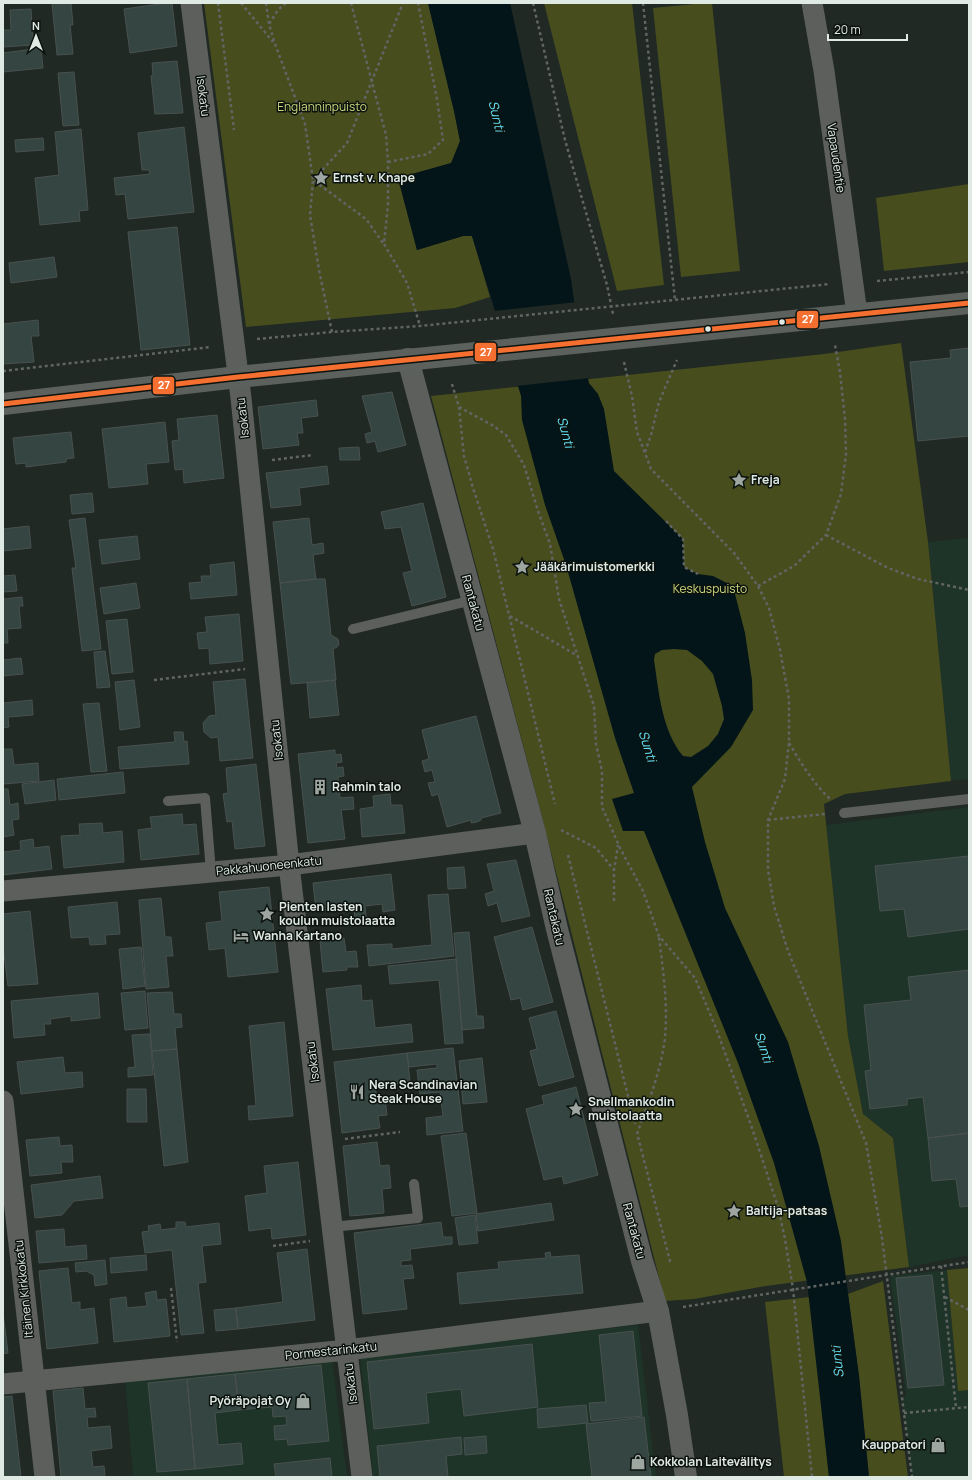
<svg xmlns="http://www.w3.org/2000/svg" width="972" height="1480" viewBox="0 0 972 1480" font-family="Manrope,sans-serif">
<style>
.built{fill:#1e3429}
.green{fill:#484d1e}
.water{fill:#031518;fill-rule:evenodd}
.pier{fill:#202924}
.building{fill:#344542;stroke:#49514f}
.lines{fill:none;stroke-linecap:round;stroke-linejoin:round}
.path{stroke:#616563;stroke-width:2.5;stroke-dasharray:3 3;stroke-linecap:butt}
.service{stroke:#5c5f5b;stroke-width:10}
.minor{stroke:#5c5f5b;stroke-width:21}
.tertiary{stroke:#5c5f5b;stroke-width:22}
.secondary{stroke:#5c615e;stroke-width:22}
.bus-1-casing{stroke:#0c130f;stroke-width:8}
.bus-1{stroke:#f46f30;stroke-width:5}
.bus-dot{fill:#e0eae5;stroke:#0c130f;stroke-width:1.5}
.labels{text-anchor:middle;stroke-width:3;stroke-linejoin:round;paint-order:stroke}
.street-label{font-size:12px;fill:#e0eae5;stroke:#0c130f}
.park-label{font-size:12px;fill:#cbd57c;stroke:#0c130f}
.poi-label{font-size:12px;font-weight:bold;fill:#e0eae5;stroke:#0c130f;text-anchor:start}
.water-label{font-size:13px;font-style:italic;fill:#62def3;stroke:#0c130f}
.line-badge{stroke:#0c130f;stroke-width:1.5}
.badge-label{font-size:11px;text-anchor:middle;font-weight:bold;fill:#fff}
</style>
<rect width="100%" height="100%" fill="#202924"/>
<path class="built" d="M969,538V779L951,781L928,542Z
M969,807V1255L909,1267L893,1138L863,1114L848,1036L826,825Z
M947,1270L958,1391L969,1390V1477H912L902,1398L906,1396L890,1276Z
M638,1325L656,1477H373L360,1357Z
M332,1360L347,1477H133L125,1380Z"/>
<path class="green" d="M204,3H428L454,111L460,141L452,163L398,178L417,250L463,236H472L490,297L455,308L246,327Z
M544,3H632L664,285L617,291Z
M705,3H712L740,271L681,277L653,8Z
M969,184V262L884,271L876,198Z
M901,343L928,542L951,781L845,794L824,804L848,1036L863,1114L893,1138L909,1267L766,1286L694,1299L665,1301L541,813L431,396L824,354Z
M969,1268V1390L958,1391L947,1270Z
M883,1281L908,1477H869L859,1376L848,1294Z
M810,1297L829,1477H784L765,1302Z"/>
<path class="water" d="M428,3H510L571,279L579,336L589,383L598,394L604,409L614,471L683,539L684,567L698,574L713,576L733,586L745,633L752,680L753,710L731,747L692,787L705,842L725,908L788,1042L819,1146L841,1241L859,1376L869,1477H829L807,1282L774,1163L738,1063L644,831H623L612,799L634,793L615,738L566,565L545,505L522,420L521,396L472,236H463L417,250L398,178L451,163L460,141L454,111ZM674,649L687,650L702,661L713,674L722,706L724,719L718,734L708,746L691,757L683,756C662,731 659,693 654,660L655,654L662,650Z"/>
<path class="pier" d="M577,302L581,335L590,378L516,386L493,311Z"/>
<path class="building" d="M52,3H71L73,25H70L73,54L57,55Z
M167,3H172L177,46L130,53L124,9Z
M31,9L33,45L3,47V30H11L10,10Z
M41,48L43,68L3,72V53Z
M177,61L183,113L155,114L151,76L153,75L152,63Z
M74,72L79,125L63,126L58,73Z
M184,127L194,212L128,219L125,194L116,195L114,178L150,174L149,170H142L138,133Z
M81,129L88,210L79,211L80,221L40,225L35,178L59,175L55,132Z
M43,138L44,150L16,152L15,140Z
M177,227L190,345L141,350L128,232Z
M54,257L57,277L11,283L9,263Z
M38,320L39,336H31L34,362L3,364V324Z
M969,348V436L918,441L910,362L951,358L950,350Z
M392,392L406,445L378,452L375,441L367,443L365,434L372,432L362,396Z
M316,400L318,416L301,418L303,433H297L299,445L263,449L258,407Z
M217,415L224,478L184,483L183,469L175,470L172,441L179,440L177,419Z
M165,422L169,462L146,464L148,484L109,488L102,429Z
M71,432L74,458L66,459V462L26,467V463L16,464L13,438Z
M359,447L360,460H340L339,448Z
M327,466L329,484L299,488L301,505L271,508L266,473Z
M92,493L94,512L72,514L70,495Z
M423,503L446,597L412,606L403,573L412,571L401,527L385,529L381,512Z
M85,518L101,649L82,651L72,568H76L69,520Z
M309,518L312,545L323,543L324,553L313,555L316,579L280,583L273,522Z
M29,526L31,548L3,551V529Z
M137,536L140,559L102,564L99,540Z
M234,562L237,595L191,599L189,583L202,582L201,576H211L210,565Z
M15,575L17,591L3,592L4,599L22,597L23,606H19L21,628L7,629L8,643H3V576Z
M316,579H325L331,635L338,639L339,644L337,647L333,649L336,680L291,684L280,583Z
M136,583L140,608L104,614L100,588Z
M239,614L243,661L210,664L209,648L199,649L197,633L207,632L205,617Z
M127,619L133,672L112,674L106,621Z
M105,651L110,687L97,688L94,652Z
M21,658L23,674L3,676V660Z
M245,679L253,758L220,761L218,737L211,738L204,732L203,723L209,716L216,715L213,682Z
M134,680L140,727L120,730L115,682Z
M335,680L339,715L310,718L307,683Z
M32,700L33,715L8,717L9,727L3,728V703Z
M99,703L107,771L91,772L83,704Z
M476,716L501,813L481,818V820L477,822L471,823V820L447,827L438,794L432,796L428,783L435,782L432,770L425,772L422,761L429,759L422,730Z
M174,732H183L184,742L187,741L189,764L120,769L118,747L175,742Z
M3,749H12L14,765L38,763L39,781L3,784Z
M335,750V755L341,754L342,762L336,763L337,768L343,767L344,776L338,777L340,798L353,797L354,809L341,810L345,839L308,843L298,754Z
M256,764L265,846L235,849L232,821L227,822L223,794L228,793L226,768Z
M123,772L125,793L59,800L57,779Z
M54,780L56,800L25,804L22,784Z
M3,789H8L10,805L18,803L19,819L12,820L14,835L3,837Z
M390,794L391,805H402L405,833L362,837L360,809L374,807L373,796Z
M182,814L183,825L196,824L199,854L141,860L138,830L152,828L150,817Z
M102,823L103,833L122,831L124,862L64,868L61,836L80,835L79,824Z
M33,839L34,848L49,846L52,869L3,875V852L21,850L20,841Z
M969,856V929L908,937L904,909L880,911L875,866Z
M516,860L530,916L502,922L497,903L488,906L485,894L494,891L487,864Z
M464,867L466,888L448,889L447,868Z
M391,874L395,910L383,912L382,904L365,906L366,917L355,918L354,907L316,911L313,883Z
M269,887L278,972L228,977L225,948L209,950L206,923L222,921L219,892Z
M448,894L454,956L369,966L367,945L392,944V949L432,945L428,895Z
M161,898L165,937H171L173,956H166L169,987L146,989L139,900Z
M117,902L120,934L105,935L106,944L90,945L89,937L71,938L68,907Z
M30,911L38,984L8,986L3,946V914Z
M532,927L553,1002L523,1010L520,998L511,1000L494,937Z
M469,932L477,1016H483L484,1028L462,1030L454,933Z
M344,938L346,952L356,951L358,967H347V970L323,972L320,941Z
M141,947L145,986L123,989L119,949Z
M456,959L463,1043L445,1044L439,980L390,984L388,966Z
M969,970V1133L928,1138L923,1097L907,1099V1105L870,1109L865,1071L871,1070L864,1005L911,1000L908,977Z
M361,985L362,1001L372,1000L375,1028L411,1024L413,1042L333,1050L326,989Z
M145,991L148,1028L125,1030L121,993Z
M172,992L174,1014H181L182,1027L175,1028L177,1049L152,1051L147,993Z
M98,993L100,1018L71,1021V1016L50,1019L51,1024H44L45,1035L14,1038L11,1001Z
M556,1011L574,1077L539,1086L530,1051L537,1049L529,1018Z
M284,1022L293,1116L249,1120L248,1106H256L249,1026Z
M150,1034L153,1075L128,1077V1068L135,1067L132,1035Z
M453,1048L463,1131L427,1135L426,1118L443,1116L440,1092L420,1094L417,1070L437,1068V1064L409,1067L407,1053Z
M177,1049L188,1162L164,1166L152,1051Z
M407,1053L410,1082L375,1086L377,1100L385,1099L387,1115L378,1116L380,1128L342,1133L334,1062Z
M63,1057L65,1073L82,1072L83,1087L21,1094L17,1062Z
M482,1058L487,1102L463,1104L459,1061Z
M576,1087L598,1175L564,1184L562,1176L544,1180L526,1109L544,1104L542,1096Z
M127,1089H146L147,1122H127Z
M466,1133L477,1213L452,1216L441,1136Z
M969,1133V1206L960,1207L956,1179L932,1181L928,1138Z
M59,1137L60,1146L72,1145L73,1162H61L62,1173L30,1176L26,1140Z
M377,1142L380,1166L389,1165L391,1188L382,1189L384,1213L350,1216L343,1146Z
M298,1162L306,1235L272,1239L271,1228L249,1231L245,1196L267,1193L264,1166Z
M100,1176L103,1198L74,1201L62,1215L35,1218L31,1185Z
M551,1203L554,1220L478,1231L476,1214Z
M475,1215L478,1243L459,1245L455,1218Z
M176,1222H185L186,1227L219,1223L221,1244L202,1246L206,1282L198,1283L204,1333L181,1335L172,1250L145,1253L142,1232L149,1231L148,1226L160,1224L161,1230L176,1228Z
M441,1222L443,1237H452V1244L410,1249L411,1260L401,1261V1266L412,1265L414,1278L403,1279L407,1309L363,1314L354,1233Z
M64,1229L65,1247L86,1245L87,1259L39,1263L36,1231Z
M307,1249L315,1320L238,1329L236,1308L283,1302L277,1253Z
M550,1252L551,1257L579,1255L583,1293L460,1304L457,1273L499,1269L498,1262L546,1258L545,1253Z
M146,1255L147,1270L111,1273L110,1258Z
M105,1260L107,1284L95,1286L94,1275L86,1271L76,1272L75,1263Z
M68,1268L72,1303L80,1302V1310L94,1308L98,1343L47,1349L39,1271Z
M932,1275L944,1385L908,1388L896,1278Z
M156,1291L157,1300L166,1299L170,1336L114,1342L110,1299L126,1297L127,1308L147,1306L145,1293Z
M236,1308L238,1329L216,1331L214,1310Z
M3,1313L8,1353L3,1354Z
M633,1331L642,1416L591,1421L589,1403L606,1402L599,1335Z
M532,1344L538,1407L464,1416L461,1389L426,1393L429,1423L374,1429L367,1362Z
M321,1365L329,1441L288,1445L287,1439L275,1440L274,1426L287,1425L286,1416L273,1417L272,1407L239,1410L235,1374Z
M235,1374L239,1410L215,1413L218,1445L241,1443L243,1464L195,1469L187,1379Z
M187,1379L195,1469L157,1472L148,1383Z
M83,1388L85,1409L95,1408L96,1417H87L88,1428L110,1426L112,1448L91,1451L93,1467L104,1466L105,1477H61L53,1391Z
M12,1396L21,1477H3V1397Z
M586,1405L588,1423L538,1428L537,1409Z
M644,1417L651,1477H592L586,1424Z
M486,1436L487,1453L465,1455L464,1438Z
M461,1437L462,1454L446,1456L448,1477H380L377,1446Z
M330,1458L332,1477H276L274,1464Z"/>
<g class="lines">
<path class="path" d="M218,3L234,130
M241,3L273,42
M266,3L269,24
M286,3L278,10L269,24L275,44L305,124L313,180L366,219L383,243
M351,3L386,135L388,162V204L384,244L407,283L420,326
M533,3L565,140L607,285L613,314
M643,3L675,300
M388,162L428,154L443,140L437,99L418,3
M877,281L969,272
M332,332L319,270L310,215L313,180L347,143L403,3
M257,339L332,332L420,326L830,284
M624,362L632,396L637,432L651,469L734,553L758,586L769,608L780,650L789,699V742L785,779L768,820V870L774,906L788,951L866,1143L882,1238L912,1477
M3,371L211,347
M452,384L459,407L492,425L506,435L524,465L538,511L550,544L559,599L594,706L596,744L602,771V807L620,848L643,891L659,936L695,978L716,1028L752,1128L778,1207L785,1239L793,1289L812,1477
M459,407L464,456L473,488L493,549L555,804
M645,452L651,435L659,402L677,360
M272,460L313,455
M666,521L683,539L684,567L698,574
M826,535L888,568L918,579L969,590
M758,586L794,566L826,535L841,494L846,454L845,419L840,372L835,345
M510,616L578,656
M154,680L245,669
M789,743C801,763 813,783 831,800
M768,820L825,814
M561,830L596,848L614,870
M568,855L635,1124
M614,901V870L618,845
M637,1134C648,1103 661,1071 665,1038C668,1004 663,970 659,937
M638,1137L671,1265
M345,1139L400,1132
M273,1246L310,1241
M941,1266L956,1408
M171,1288L177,1342
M945,1297L969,1310
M683,1307L969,1262
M904,1413L969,1407"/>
<path class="service" d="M353,629L473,600
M168,801L205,798L211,872
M844,813L969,799
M332,1227L418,1218L414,1184"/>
<path class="minor" d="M191,3L241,398L289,865L362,1477
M812,3L824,71L857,314
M3,891L289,865L535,833
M3,1101L45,1477
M3,1384L347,1350L658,1311"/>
<path class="tertiary" d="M408,359L535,833L557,929L642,1261L658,1311L677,1415L686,1477"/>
<path class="secondary" d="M3,404L238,377L969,303"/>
<g class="bus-1-casing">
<path id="bus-1" d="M3,404L238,377L969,303"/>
</g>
<use href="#bus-1" class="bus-1"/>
</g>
<defs>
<g id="sight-bare" transform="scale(1.2)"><path d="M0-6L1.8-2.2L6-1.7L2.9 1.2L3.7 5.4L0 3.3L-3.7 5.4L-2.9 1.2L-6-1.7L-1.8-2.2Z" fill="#9da6a1" stroke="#0c130f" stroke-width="2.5" paint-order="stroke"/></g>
<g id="building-bare" transform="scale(1.2)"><path d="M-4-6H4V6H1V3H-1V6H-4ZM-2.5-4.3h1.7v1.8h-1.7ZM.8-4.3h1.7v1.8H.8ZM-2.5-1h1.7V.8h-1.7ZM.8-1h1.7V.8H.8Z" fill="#9da6a1" stroke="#0c130f" stroke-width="2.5" paint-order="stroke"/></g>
<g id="hotel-bare" transform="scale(1.2)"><path d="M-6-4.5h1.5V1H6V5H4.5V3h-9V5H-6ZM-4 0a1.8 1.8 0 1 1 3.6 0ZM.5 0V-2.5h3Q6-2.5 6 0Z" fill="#9da6a1" stroke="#0c130f" stroke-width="2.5" paint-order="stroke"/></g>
<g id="restaurant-bare" transform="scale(1.2)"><path d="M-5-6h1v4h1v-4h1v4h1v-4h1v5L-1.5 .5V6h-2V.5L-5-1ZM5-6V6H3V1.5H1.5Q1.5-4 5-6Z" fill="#9da6a1" stroke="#0c130f" stroke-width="2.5" paint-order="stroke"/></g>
<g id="shop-bare" transform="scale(1.2)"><path d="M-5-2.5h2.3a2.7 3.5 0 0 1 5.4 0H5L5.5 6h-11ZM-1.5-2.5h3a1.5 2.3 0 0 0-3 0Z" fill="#9da6a1" stroke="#0c130f" stroke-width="2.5" paint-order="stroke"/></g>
</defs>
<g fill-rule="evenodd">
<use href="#sight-bare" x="321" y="178"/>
<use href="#sight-bare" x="739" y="480"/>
<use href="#sight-bare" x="522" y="567"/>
<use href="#building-bare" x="320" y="787"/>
<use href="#sight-bare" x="267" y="914"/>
<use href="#hotel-bare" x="241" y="936"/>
<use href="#restaurant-bare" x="357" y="1092"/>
<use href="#sight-bare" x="576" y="1109"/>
<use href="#sight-bare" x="734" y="1211"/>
<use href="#shop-bare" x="303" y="1401"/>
<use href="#shop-bare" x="938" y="1445"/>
<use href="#shop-bare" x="638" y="1462"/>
</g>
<g class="bus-dot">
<circle cx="782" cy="322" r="3.5"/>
<circle cx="708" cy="329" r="3.5"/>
</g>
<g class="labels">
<g class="street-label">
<text transform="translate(203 96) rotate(83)" y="4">Isokatu</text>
<text transform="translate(836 158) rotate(82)" y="4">Vapaudentie</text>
<text transform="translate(243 418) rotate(-96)" y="4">Isokatu</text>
<text transform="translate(473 603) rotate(75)" y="4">Rantakatu</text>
<text transform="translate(277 740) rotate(-96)" y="4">Isokatu</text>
<text transform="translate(269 866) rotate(-6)" y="4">Pakkahuoneenkatu</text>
<text transform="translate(554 917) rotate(77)" y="4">Rantakatu</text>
<text transform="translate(313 1062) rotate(-97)" y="4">Isokatu</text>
<text transform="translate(634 1231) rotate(75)" y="4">Rantakatu</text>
<text transform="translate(24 1289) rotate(-96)" y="4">Itäinen Kirkkokatu</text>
<text transform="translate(331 1351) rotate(-6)" y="4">Pormestarinkatu</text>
<text transform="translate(351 1384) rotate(-97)" y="4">Isokatu</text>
</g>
<g class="park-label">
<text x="322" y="111">Englanninpuisto</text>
<text x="710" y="593">Keskuspuisto</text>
</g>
<g class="poi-label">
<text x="333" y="182">Ernst v. Knape</text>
<text x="751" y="484">Freja</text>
<text x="534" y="571">Jääkärimuistomerkki</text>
<text x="332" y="791">Rahmin talo</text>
<text x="279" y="911">Pienten lasten<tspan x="279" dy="14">koulun muistolaatta</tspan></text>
<text x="253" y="940">Wanha Kartano</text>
<text x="369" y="1089">Nera Scandinavian<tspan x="369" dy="14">Steak House</tspan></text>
<text x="588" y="1106">Snellmankodin<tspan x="588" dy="14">muistolaatta</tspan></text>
<text x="746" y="1215">Baltija-patsas</text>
<text x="291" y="1405" text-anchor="end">Pyöräpojat Oy</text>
<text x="926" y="1449" text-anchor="end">Kauppatori</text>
<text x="650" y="1466">Kokkolan Laitevälitys</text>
</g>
<g class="water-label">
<text transform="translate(497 116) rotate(77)" y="5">Sunti</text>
<text transform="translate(566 432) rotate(75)" y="5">Sunti</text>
<text transform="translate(648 746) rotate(73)" y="5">Sunti</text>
<text transform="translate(764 1047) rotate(72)" y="5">Sunti</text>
<text transform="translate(837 1362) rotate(-96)" y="5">Sunti</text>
</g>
</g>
<g class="line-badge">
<rect x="796" y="310" width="23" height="19" rx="4" fill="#f46f30"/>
<rect x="474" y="342" width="23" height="20" rx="4" fill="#f46f30"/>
<rect x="152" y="376" width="23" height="19" rx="4" fill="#f46f30"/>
</g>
<g class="badge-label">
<text x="808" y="323">27</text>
<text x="486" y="356">27</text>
<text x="164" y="389">27</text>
</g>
<rect width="972" height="1480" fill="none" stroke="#e0eae5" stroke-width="8"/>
<g transform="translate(36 36)" stroke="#0c130f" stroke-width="3" paint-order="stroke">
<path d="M0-3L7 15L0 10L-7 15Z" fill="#e0eae5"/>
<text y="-6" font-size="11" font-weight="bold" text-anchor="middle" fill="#e0eae5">N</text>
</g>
<path d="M828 34v6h79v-6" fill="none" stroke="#e0eae5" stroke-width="2"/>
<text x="834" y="34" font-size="12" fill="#e0eae5" stroke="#0c130f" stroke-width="3" paint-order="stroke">20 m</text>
</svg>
